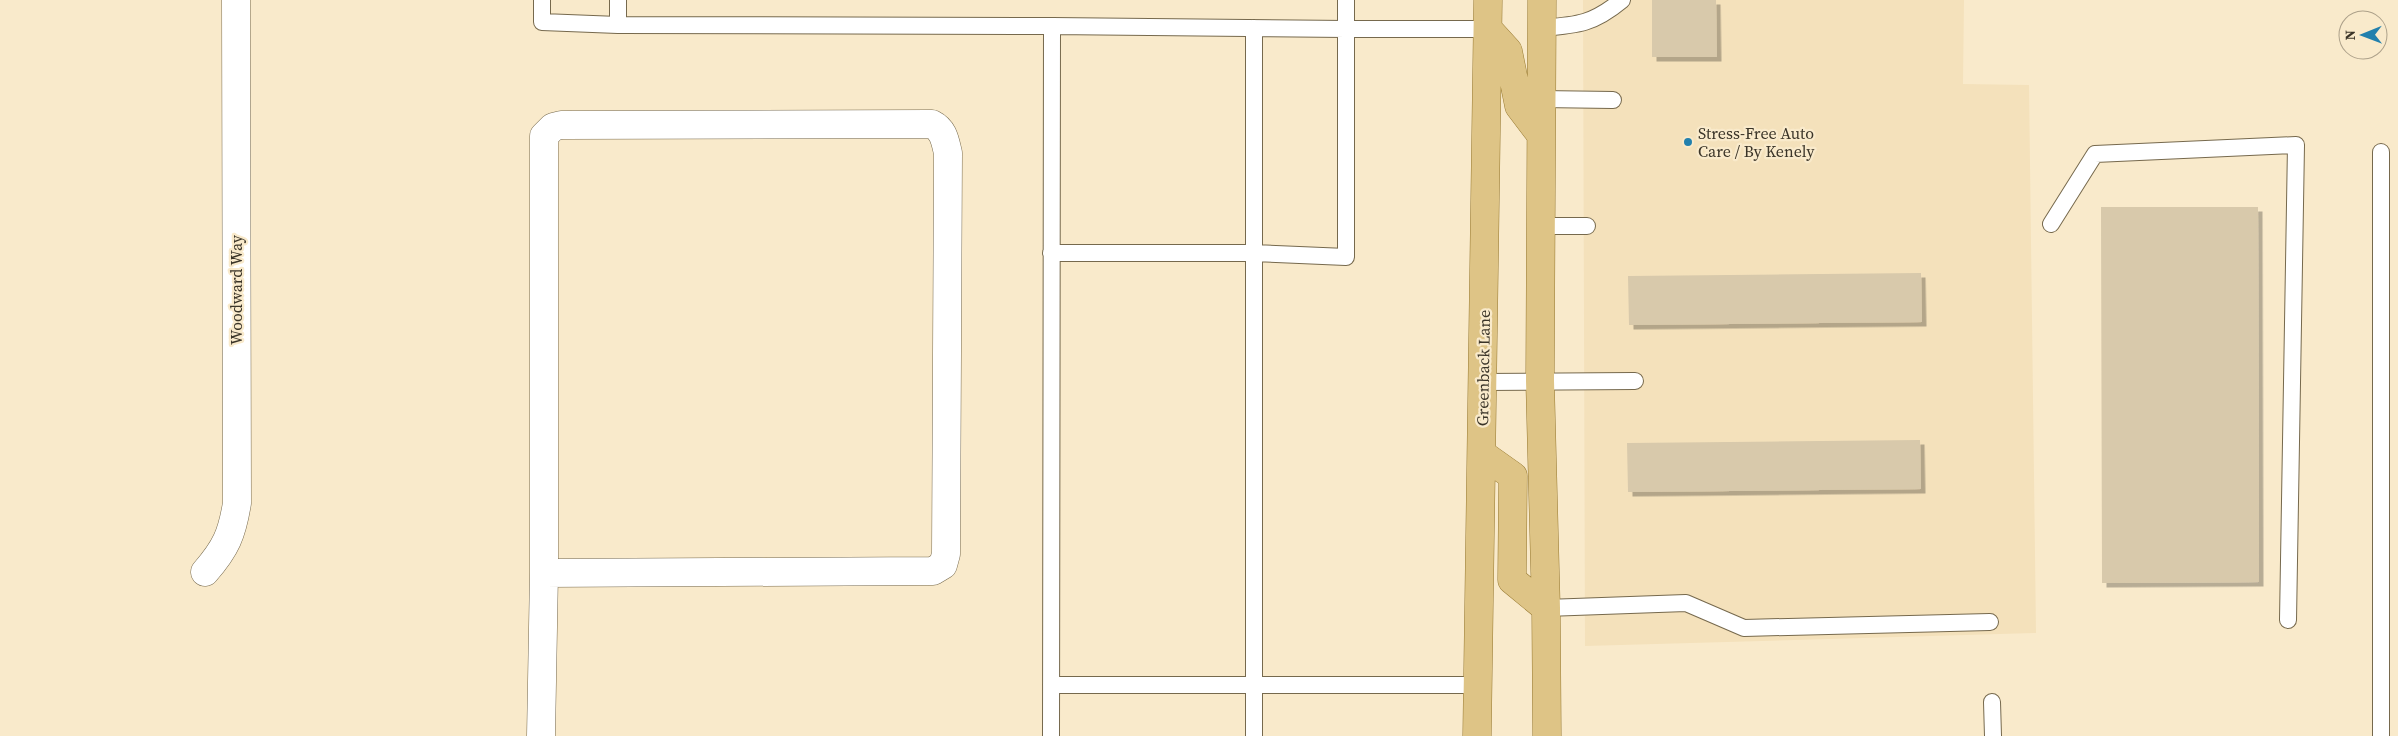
<svg xmlns="http://www.w3.org/2000/svg" width="2398" height="736" viewBox="0 0 2398 736" font-family="'Source Serif 4',serif">
<style>
.built{fill:#f4e1bb}
.building{fill:#d8c9ab;filter:url(#shadow)}
.lines{fill:none;stroke-linecap:round;stroke-linejoin:round}
.service-casing{stroke:#76694d;stroke-width:18}
.minor-casing{stroke:#76694d;stroke-width:29}
.primary-casing{stroke:#967830;stroke-width:29}
.service{stroke:#fff;stroke-width:16}
.minor{stroke:#fff;stroke-width:28}
.primary{stroke:#dec486;stroke-width:28}
.poi-dot{fill:#2280ad;stroke:#f9eacb;stroke-width:2}
.labels{text-anchor:middle;stroke-width:4.5;stroke-linejoin:round;paint-order:stroke}
.poi-label{font-size:16px;fill:#3a3428;stroke:#f9eacb;text-anchor:start}
.street-label{font-size:16px;fill:#3a3428;stroke:#f9eacb}
</style>
<defs>
<filter id="shadow"><feDropShadow dx="4.5" dy="4.5" stdDeviation="0" flood-color="#0004"/></filter>
</defs>
<rect width="100%" height="100%" fill="#f9eacb"/>
<path class="built" d="M1583,0H1964L1963,84L2029,85L2036,633L1585,646Z"/>
<path class="building" d="M1652,0H1716L1717,57H1652Z
M2101,207H2258L2259,582L2102,583Z
M1921,273L1922,322L1629,325L1628,276Z
M1920,440L1921,489L1628,492L1627,443Z"/>
<g class="lines">
<g class="service-casing">
<path id="service" d="M542,0V22L618,25L1052,26L1051,736
M618,25V0
M1052,26L1346,29H1488
M1254,28V736
M1542,28C1578,25 1593,24 1622,0
M1541,99L1613,100
M2381,152V736
M2051,224L2095,154L2296,145L2288,620
M1541,226H1587
M1051,253H1253L1346,257V0
M1483,382L1635,381
M1546,608L1686,603L1744,628L1990,622
M1051,685H1477
M1992,702L1993,736"/>
</g>
<g class="minor-casing">
<path id="minor" d="M205,572C226,548 232,534 237,503L236,0
M541,736L544,573V136L553,127L561,125L932,124C944,130 945,141 948,153L946,554L943,565L933,571L544,573"/>
</g>
<g class="primary-casing">
<path id="primary" d="M1542,0L1540,381L1546,608L1547,736
M1488,29L1508,51L1519,106L1541,135
M1482,454L1513,476L1512,580L1546,608
M1477,736L1488,0"/>
</g>
<use href="#service" class="service"/>
<use href="#minor" class="minor"/>
<use href="#primary" class="primary"/>
</g>
<circle class="poi-dot" cx="1688" cy="142" r="5"/>
<g class="labels">
<g class="poi-label">
<text x="1698" y="139">Stress-Free Auto<tspan x="1698" dy="18">Care / By Kenely</tspan></text>
</g>
<g class="street-label">
<text transform="translate(236 290) rotate(-90)" y="6">Woodward Way</text>
<text transform="translate(1483 368) rotate(-89)" y="6">Greenback Lane</text>
</g>
</g>
<g transform="translate(2363 35) rotate(269)"><circle r="24" fill="#f9eacb" stroke="#ada18a"/>
<path d="M0-4L9 19L0 12L-9 19Z" fill="#2280ad"/>
<text y="-8" font-size="14" font-weight="bold" text-anchor="middle" fill="#3a3428">N</text>
</g>
</svg>
